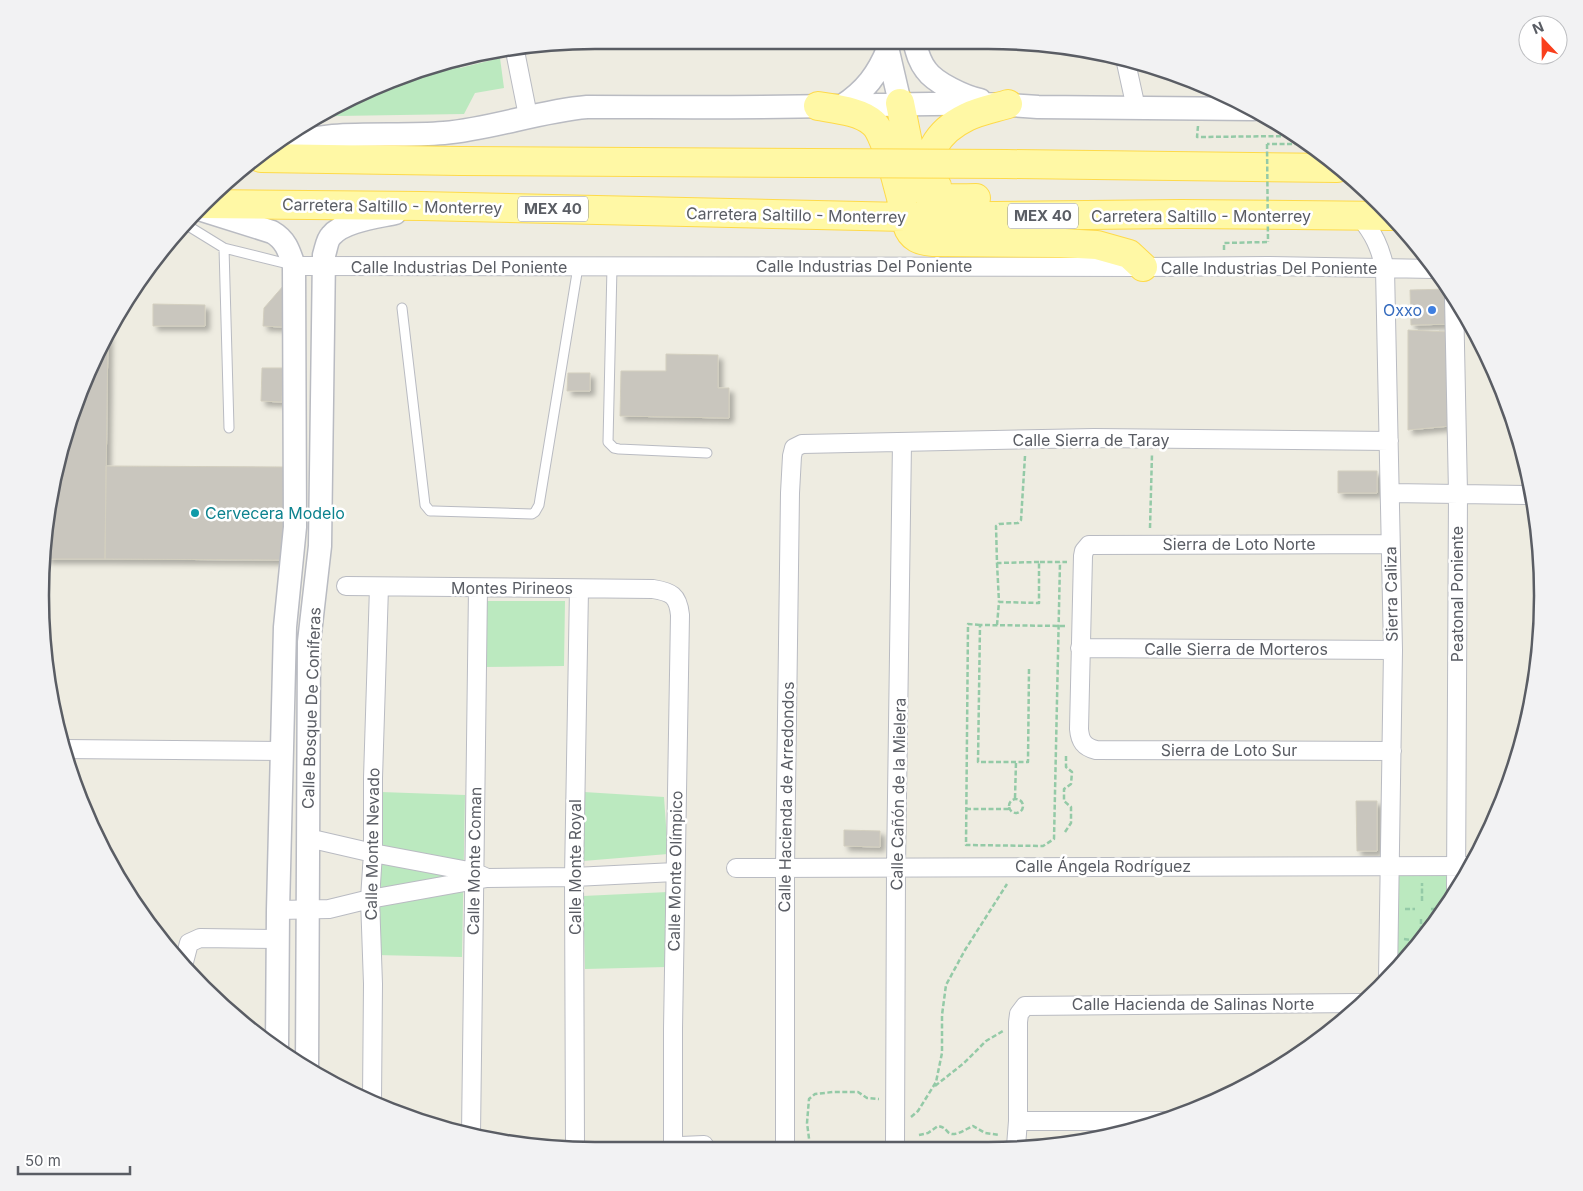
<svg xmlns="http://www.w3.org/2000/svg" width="1583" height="1191" viewBox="0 0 1583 1191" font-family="Inter,sans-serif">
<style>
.green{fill:#bbe9bf}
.building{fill:#c9c6be;stroke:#d3cfbf;filter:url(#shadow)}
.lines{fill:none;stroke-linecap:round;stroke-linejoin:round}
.service-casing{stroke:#b9bbc2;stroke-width:11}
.minor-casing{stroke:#b9bbc2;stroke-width:20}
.tertiary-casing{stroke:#b9bbc2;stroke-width:25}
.primary-casing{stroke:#feda4a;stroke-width:30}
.path{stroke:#94caa7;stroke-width:2.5;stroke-dasharray:5 2.5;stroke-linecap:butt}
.service{stroke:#fff;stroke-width:9}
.minor{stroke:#fff;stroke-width:18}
.tertiary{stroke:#fff;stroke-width:22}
.primary{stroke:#fff8a5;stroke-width:28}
.primary-bridge-casing{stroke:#feda4a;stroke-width:30;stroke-linecap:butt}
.path-bridge{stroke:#94caa7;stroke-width:2.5;stroke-dasharray:5 2.5;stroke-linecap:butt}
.primary-bridge{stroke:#fff8a5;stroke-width:28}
.shop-dot{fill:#3f7fe0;stroke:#fff;stroke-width:2}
.culture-dot{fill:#0f9aa8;stroke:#fff;stroke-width:2}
.labels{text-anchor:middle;stroke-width:5;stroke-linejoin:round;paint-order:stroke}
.shield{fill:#fff;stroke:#8c8e92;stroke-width:1}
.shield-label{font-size:15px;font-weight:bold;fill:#5a5d64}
.street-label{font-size:16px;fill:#5a5d64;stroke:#fff}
.shop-label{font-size:16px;fill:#366cbe;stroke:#fff;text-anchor:end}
.culture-label{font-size:16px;fill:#0d838f;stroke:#fff;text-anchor:start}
.rim{fill:none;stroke:#5a5d64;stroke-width:2.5}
</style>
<defs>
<filter id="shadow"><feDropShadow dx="4.5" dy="4.5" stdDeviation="2.5" flood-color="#0004"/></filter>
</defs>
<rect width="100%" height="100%" fill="#eeece1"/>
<path class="green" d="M458,58L460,68L500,58L504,88L475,93L464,114L337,116L307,122L318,115L451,59Z
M484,601H565L564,666L482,667Z
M381,792L465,795L462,957L376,955Z
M584,792L664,797L668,854L583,861Z
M1387,861L1458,862L1457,889L1450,904L1385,982Z
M668,892L666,967L585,969L583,896Z"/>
<path class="building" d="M284,285L282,327L263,326L264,308Z
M1450,289L1454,295L1455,324L1411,325L1410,290Z
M153,304L205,305V326H153Z
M1408,330L1450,332V426L1408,430Z
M108,331L105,559H46L51,487L97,350Z
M666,354L718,355V388H729V418L620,416L621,371H666Z
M262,368H283L282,402L261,401Z
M568,373H590V391H567Z
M106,466L285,467L284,560L105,559Z
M1338,471H1377V493H1338Z
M1356,801H1377V851H1357Z
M844,830L880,831V847L844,846Z"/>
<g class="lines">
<g class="service-casing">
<path id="service" d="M185,224L224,248L229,428
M224,248L292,265
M612,267L608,442L614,448L619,449L707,453
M402,308L425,505L430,511H434L532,514L535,512L539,505L578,267"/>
</g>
<g class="minor-casing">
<path id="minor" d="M515,51L528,116
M1125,58L1136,108
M1360,217C1374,234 1380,247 1385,269L1393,650L1388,979
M294,266L1143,267L1269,266L1434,269
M1454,297L1458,493L1456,891
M1391,493L1533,495
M1390,544L1089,545L1084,551L1083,556L1079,729C1080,741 1084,747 1096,750L1392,751
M346,586L653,589C671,592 678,595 680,615L673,1029V1146
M1080,648L1393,650
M64,749L283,751
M308,838L373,853L474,872L485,877
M736,868L1470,866
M278,910L329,909L370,899L487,878L574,877L675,872
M184,962L189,943L200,938L278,939
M372,1101L373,984L370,899L373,853V778L379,587
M1018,1121H1166
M471,1134L478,588
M575,1146L574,877L579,589
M681,1146L704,1145
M785,1146V868L790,493L792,456L794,448L802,444L1094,438L1389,441
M895,1146L896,868L902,442
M1016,1146L1018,1121V1022L1019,1014L1025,1006L1362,1003"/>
</g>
<g class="tertiary-casing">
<path id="tertiary" d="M914,41C917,52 919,61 926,70C935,83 965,97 980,100
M887,47L900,103
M842,106C865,91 878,74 888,49
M277,146C295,142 314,138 333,136C370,133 407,136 444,133C492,129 539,111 587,107C668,107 749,108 830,106C899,105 969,101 1038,107L1254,109
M199,209L272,232C286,240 289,251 294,266L295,527L285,627L278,910L277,1047
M307,1069L309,642L320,546L324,255C326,249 327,240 331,236C343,221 377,217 395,213"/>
</g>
<g class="primary-casing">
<path id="primary" d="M900,103L915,178C924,203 955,198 976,198
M818,106C835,109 860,111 873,123C887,134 903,205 907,225C911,238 920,241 933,242L1060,243L1097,245L1129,254L1143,267
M261,158L461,161
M1006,164L1337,168
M937,186C917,158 940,130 967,117C979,111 995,108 1008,104
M201,204L421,206L905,217L1181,214L1391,216"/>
</g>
<path class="path" d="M1198,126L1197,137L1295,136V144H1267
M1224,250V243L1268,242
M1025,456L1021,520L1018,523L999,524L996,526L997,563L1039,562
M1150,528L1152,454
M997,563L999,602
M980,625L968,624L966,845L1043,846L1054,839L1060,562
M997,625L999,602L1039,603V562H1067
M1029,669L1028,762H978L980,625L1067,626
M1015,798L1016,762
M1009 806a7 7 0 1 1 14 0a7 7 0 1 1-14 0Z
M966,809H1009
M1065,832L1071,823V807L1064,801V789L1071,784L1072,772L1066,767V754
M1422,901V883
M1405,909H1415
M1431,909H1445
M164,939H171V945
M1404,939L1419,941
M1421,939V918
M935,1086L964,1063L986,1041L1003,1031
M911,1117L918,1111L936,1082L942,1053V1015L946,985L965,950L1007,884
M919,1135L928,1133L938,1126C944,1127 945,1129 949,1133C955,1137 966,1129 973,1126L985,1133L1000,1135
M810,1146L807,1123L809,1099L815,1094L833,1092H858L867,1098L879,1099"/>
<use href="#service" class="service"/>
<use href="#minor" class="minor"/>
<use href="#tertiary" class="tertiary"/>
<use href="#primary" class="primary"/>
<g class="primary-bridge-casing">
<path id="primary-bridge" d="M461,161L1006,164"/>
</g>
<path class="path-bridge" d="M1267,144L1268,242"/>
<use href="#primary-bridge" class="primary-bridge"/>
</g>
<circle class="shop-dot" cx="1432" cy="310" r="5"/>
<circle class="culture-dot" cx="195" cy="513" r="5"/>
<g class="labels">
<g class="shield">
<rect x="518" y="196.5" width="70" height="25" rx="4"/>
<rect x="1008" y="203.5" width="70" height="25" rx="4"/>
</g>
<g class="shield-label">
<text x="553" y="214">MEX 40</text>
<text x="1043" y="221">MEX 40</text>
</g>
<g class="street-label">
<text transform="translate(392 206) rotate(1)" y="6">Carretera Saltillo - Monterrey</text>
<text transform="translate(796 215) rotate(1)" y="6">Carretera Saltillo - Monterrey</text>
<text x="1201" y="222">Carretera Saltillo - Monterrey</text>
<text x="864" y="272">Calle Industrias Del Poniente</text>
<text x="459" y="273">Calle Industrias Del Poniente</text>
<text x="1269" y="274">Calle Industrias Del Poniente</text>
<text x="1091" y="446">Calle Sierra de Taray</text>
<text x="1239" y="550">Sierra de Loto Norte</text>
<text x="512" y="594">Montes Pirineos</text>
<text transform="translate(1391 594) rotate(-91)" y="6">Sierra Caliza</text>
<text transform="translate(1457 594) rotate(-90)" y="6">Peatonal Poniente</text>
<text x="1236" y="655">Calle Sierra de Morteros</text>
<text transform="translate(311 708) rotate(-88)" y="6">Calle Bosque De Coníferas</text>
<text x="1229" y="756">Sierra de Loto Sur</text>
<text transform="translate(898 794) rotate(-89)" y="6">Calle Cañón de la Mielera</text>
<text transform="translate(786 797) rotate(-89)" y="6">Calle Hacienda de Arredondos</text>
<text transform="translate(372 844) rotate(-89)" y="6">Calle Monte Nevado</text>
<text transform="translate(474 861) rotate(-89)" y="6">Calle Monte Coman</text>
<text x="1103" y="872">Calle Ángela Rodríguez</text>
<text transform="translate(575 867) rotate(-90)" y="6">Calle Monte Royal</text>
<text transform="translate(675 871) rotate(-89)" y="6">Calle Monte Olímpico</text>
<text x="1193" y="1010">Calle Hacienda de Salinas Norte</text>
</g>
<g class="shop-label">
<text x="1422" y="316">Oxxo</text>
</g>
<g class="culture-label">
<text x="205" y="519">Cervecera Modelo</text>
</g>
</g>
<path d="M0 0H1583V1191H0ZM595 49H988A546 546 0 0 1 1534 595V596A546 546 0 0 1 988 1142H595A546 546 0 0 1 49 596V595A546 546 0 0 1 595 49Z" fill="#f2f2f3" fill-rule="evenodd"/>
<path class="rim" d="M595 49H988A546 546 0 0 1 1534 595V596A546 546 0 0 1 988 1142H595A546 546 0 0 1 49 596V595A546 546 0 0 1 595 49Z"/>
<g transform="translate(1543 40) rotate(338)"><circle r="24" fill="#ffffff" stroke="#bdbec1"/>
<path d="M0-4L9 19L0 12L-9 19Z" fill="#f93f1d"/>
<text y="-8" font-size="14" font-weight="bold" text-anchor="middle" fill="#5a5d64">N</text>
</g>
<path d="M18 1166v8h112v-8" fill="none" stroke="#5a5d64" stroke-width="2.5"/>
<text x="25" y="1166" font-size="15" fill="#5a5d64" stroke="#ffffff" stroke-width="4" paint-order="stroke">50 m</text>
</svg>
